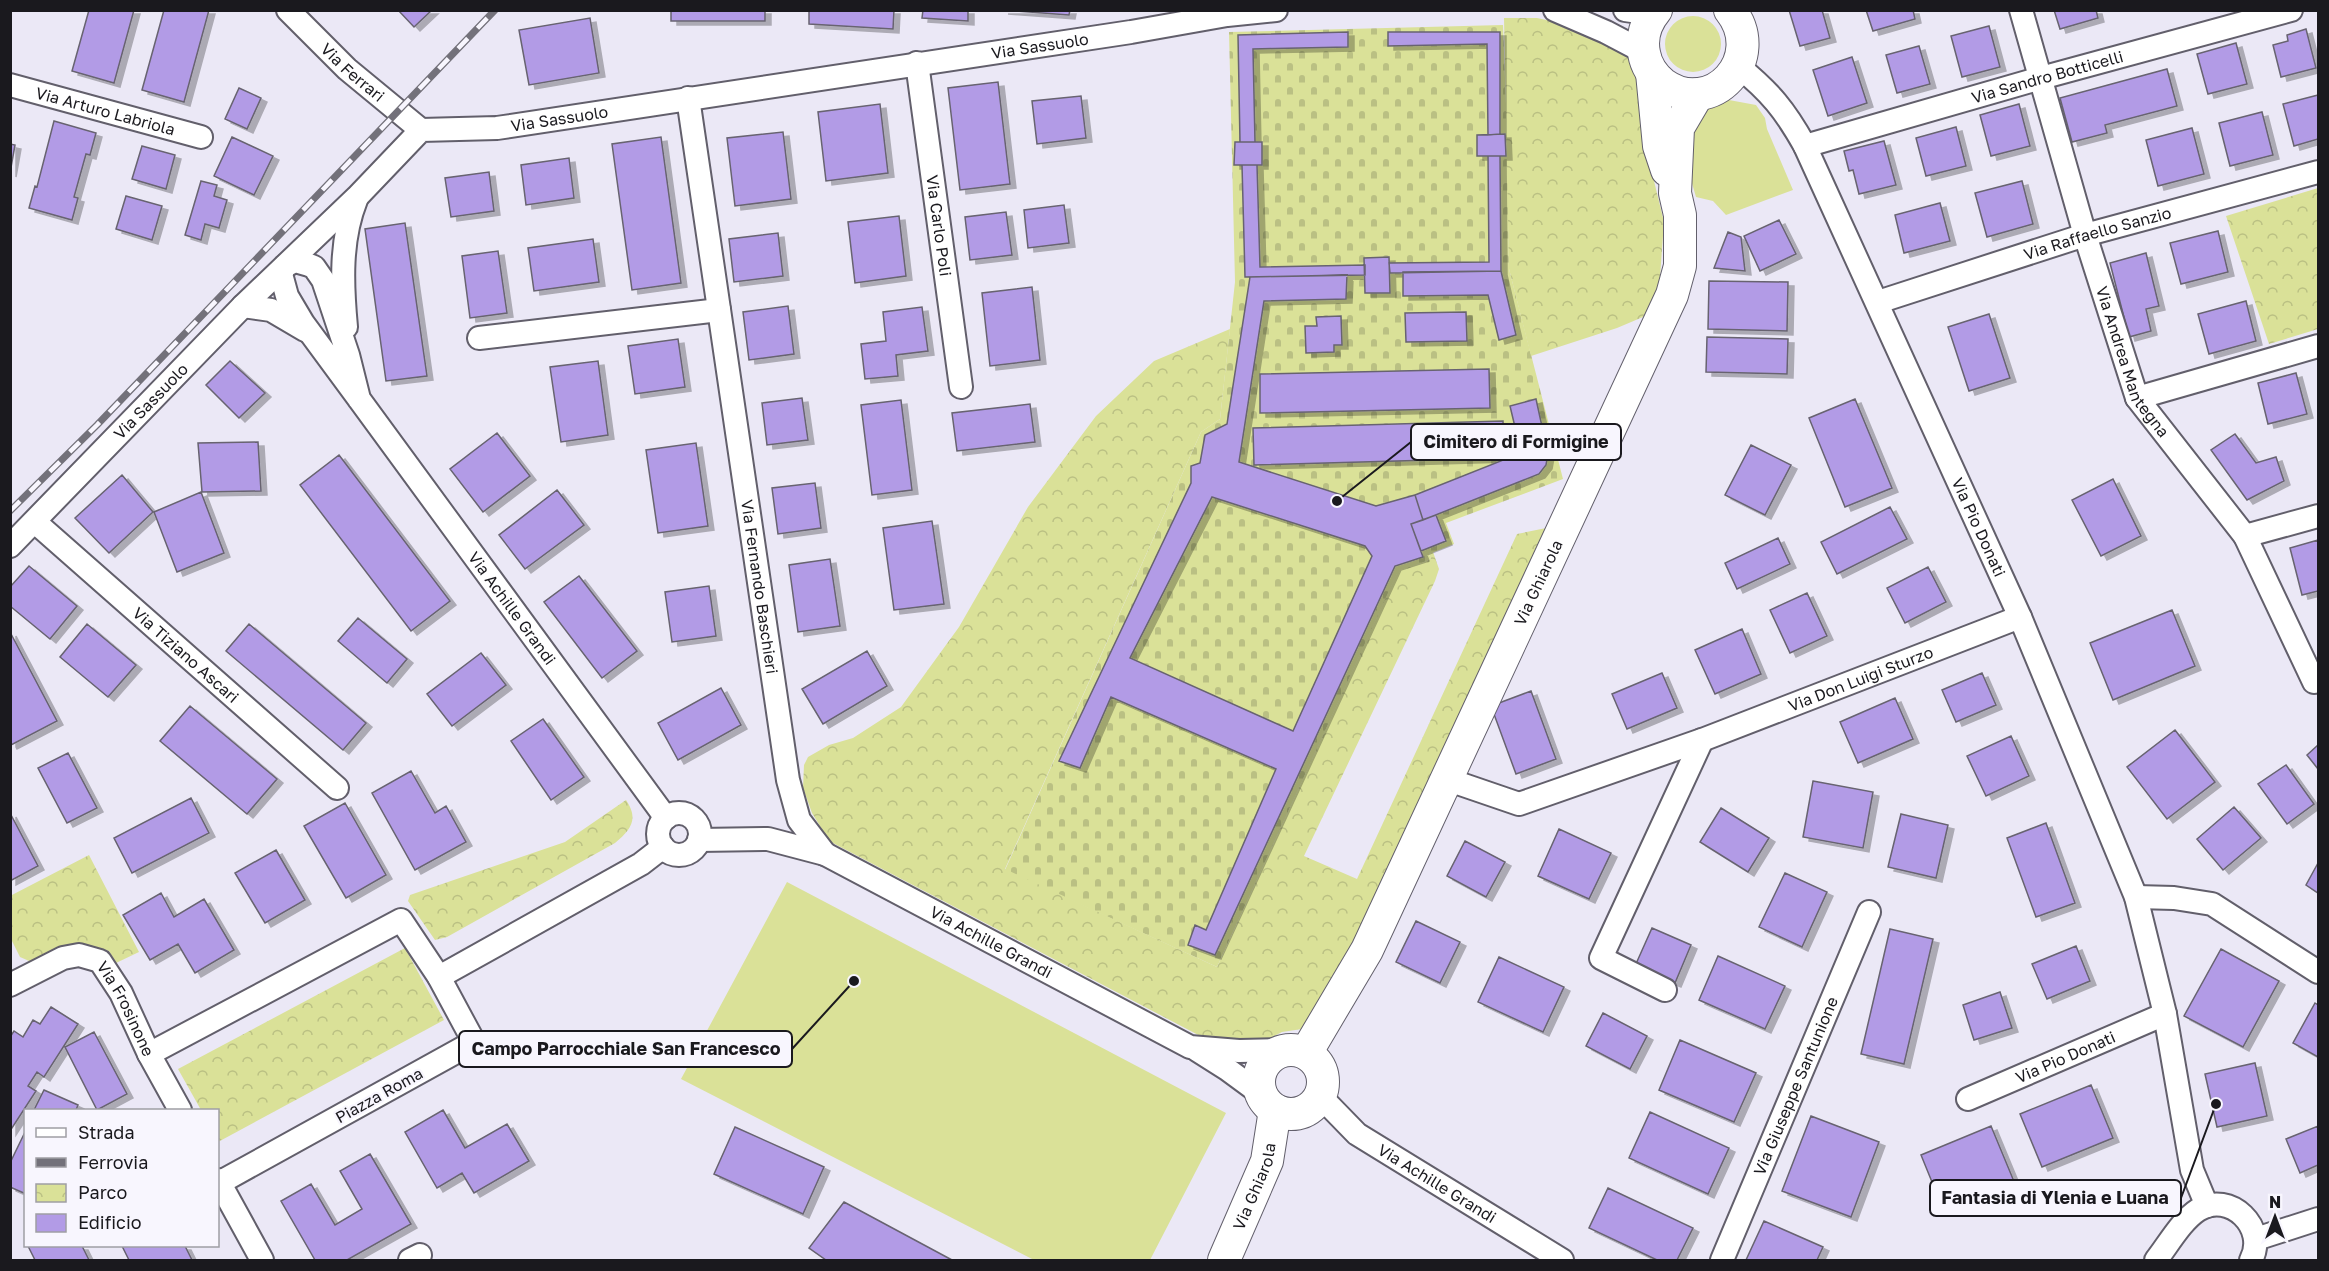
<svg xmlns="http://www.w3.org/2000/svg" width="2329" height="1271" viewBox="0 0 2329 1271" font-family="'Golos Text',sans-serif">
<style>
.green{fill:#dae198}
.cemetery{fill:url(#cemetery-stones)}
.park{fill:url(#park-crowns)}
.building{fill:#b29be6;stroke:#676370;stroke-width:1.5;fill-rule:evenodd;filter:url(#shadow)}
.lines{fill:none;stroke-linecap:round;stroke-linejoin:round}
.street-casing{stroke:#625f6b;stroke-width:26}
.secondary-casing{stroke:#625f6b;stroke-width:34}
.street{stroke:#fff;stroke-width:22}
.secondary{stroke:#fff;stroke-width:32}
.rail-casing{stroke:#73717a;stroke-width:7}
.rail{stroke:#f8f6fe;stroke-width:4.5;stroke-dasharray:14;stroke-linecap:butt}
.labels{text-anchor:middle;stroke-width:4.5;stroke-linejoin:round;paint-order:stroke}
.street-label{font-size:16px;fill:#1a191e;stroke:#f8f6fe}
.leader{fill:none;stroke:#1a191e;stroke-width:2}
.callout-dot{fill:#1a191e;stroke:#f8f6fe;stroke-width:2}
.callout{fill:#f8f6fe;stroke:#1a191e;stroke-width:2}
.callout-label{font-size:18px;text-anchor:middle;font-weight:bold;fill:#1a191e}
</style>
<defs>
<pattern id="cemetery-stones" width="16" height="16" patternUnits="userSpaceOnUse" patternTransform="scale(1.5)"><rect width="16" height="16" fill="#dae198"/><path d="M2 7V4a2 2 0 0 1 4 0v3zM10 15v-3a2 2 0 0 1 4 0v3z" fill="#bac083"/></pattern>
<pattern id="park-crowns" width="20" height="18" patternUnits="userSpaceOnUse" patternTransform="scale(1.5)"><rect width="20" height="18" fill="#dae198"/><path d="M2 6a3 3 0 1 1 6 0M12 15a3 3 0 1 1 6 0" fill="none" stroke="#bac083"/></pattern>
<filter id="shadow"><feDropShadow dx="6" dy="4" stdDeviation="0" flood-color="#0004"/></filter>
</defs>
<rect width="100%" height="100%" fill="#ebe8f6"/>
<path class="green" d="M1665 44a28 28 0 1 1 56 0a28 28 0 1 1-56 0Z
M1729,100L1756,105L1765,118L1767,129L1793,190L1726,215L1713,201L1696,197L1684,156L1700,111L1719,101Z
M787,882L1226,1113L1150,1260H1034L681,1079Z"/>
<path class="cemetery" d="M1503,25L1508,157L1509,269L1563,479L1446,523L1454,544L1429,554L1431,559L1397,574L1217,967L1005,870L1201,432L1220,419L1235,282L1229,32Z"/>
<path class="park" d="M1504,18H1537L1570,25L1627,56L1638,69L1646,148L1664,222L1659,291L1643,317L1617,328L1531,356L1509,269Z
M2318,188V329L2269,344L2226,216Z
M1230,329L1220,419L1201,432L1005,869L1217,967L1397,573L1431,559L1429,554L1433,552L1439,569L1435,581L1304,856L1357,879L1517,534L1556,526L1318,1019L1302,1029L1282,1032L1257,1045L1223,1048L829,841L812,813L803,788L804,765L808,757L829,745L853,738L901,707L959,627L1028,507L1096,416L1154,361Z
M626,800C639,819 631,830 615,843L447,937L435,940L408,901L410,895L565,842Z
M89,855L139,952L116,963L109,951L87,946L36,964L20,957L11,939L10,896Z
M405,948L444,1020L218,1142V1110H201L178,1069Z"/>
<path class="building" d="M89,10H134L114,83L72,71Z
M164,10H209L184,102L142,90Z
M398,10H432L414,27Z
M671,10H765V21H671Z
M809,10H894L893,29L809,24Z
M923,10H968V21L922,18Z
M1002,10H1070L1069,15Z
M1789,10H1822L1830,38L1800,46Z
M1866,10H1913L1915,19L1873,31Z
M2054,10H2096L2098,18L2060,29Z
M590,18L599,73L529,85L519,30Z
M1989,26L2000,67L1962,77L1951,36Z
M2306,29L2316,68L2281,77L2273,45L2288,41L2287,35Z
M1348,32V47L1253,49L1255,142H1240L1238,35Z
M1388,32H1500V134L1488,135L1487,44L1388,46Z
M2236,43L2247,84L2208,94L2197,54Z
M1919,46L1930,84L1897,93L1886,55Z
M1852,57L1867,103L1828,116L1813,70Z
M2167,69L2177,106L2105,125L2107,133L2072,142L2060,98Z
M998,82L1010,184L960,190L948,88Z
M239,88L261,98L247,129L225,119Z
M2318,95V139L2294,146L2283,104Z
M1081,96L1086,138L1037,144L1032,101Z
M880,104L888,173L826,181L818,112Z
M2019,104L2030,146L1991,156L1980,115Z
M2262,112L2273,155L2230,166L2219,123Z
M54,121L96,133L90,155L86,154L74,197L78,198L72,220L29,208L35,186L37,187Z
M1956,127L1966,166L1926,176L1916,138Z
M2192,128L2204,174L2158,186L2146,140Z
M783,132L791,199L735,206L727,138Z
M1505,134L1506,156H1477V135Z
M232,137L273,156L254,195L214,176Z
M661,137L681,283L632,290L612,144Z
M1884,141L1896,185L1859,194L1853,170L1849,171L1844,151Z
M1235,142H1262V165H1234Z
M10,144L15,145L10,173Z
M142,146L175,155L166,189L132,179Z
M1488,156H1500L1501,271L1390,273L1389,263L1489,262Z
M569,158L574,198L526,205L521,165Z
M1242,165H1257L1260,267L1365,265V275L1245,277Z
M489,172L494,211L451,217L445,178Z
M201,181L217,185L214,196L227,200L219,228L205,224L201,240L185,235Z
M2022,181L2033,224L1987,237L1975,193Z
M126,196L162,206L152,240L116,229Z
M1940,203L1950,241L1904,253L1895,215Z
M1064,205L1069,243L1028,248L1024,210Z
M1006,212L1012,255L970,260L965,217Z
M899,216L906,276L855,283L848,222Z
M1779,220L1796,254L1760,271L1744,236Z
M405,223L427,376L386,381L365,229Z
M2218,231L2228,272L2181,284L2170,243Z
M1728,232L1741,237L1745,271L1714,268Z
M778,233L783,276L734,282L729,239Z
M593,239L599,282L534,291L528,248Z
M498,251L507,313L470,318L462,256Z
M2146,253L2159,306L2146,309L2151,331L2129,337L2110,263Z
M1389,257L1390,293H1365L1364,258Z
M1501,271L1516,335L1499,340L1488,295L1403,296V272Z
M1347,275L1346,299L1264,301L1239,462L1376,506L1415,495L1423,520L1411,524L1423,557L1395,566L1215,955L1188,945L1195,925L1206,930L1276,769L1111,697L1080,768L1059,761L1191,483V466L1200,463L1205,435L1227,424L1250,277ZM1212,497L1365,546L1372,556L1293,731L1130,658Z
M1709,281L1788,282L1787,331L1708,329Z
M1032,287L1040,360L990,366L982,293Z
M2246,301L2256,341L2209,354L2198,314Z
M788,306L794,354L749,360L743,312Z
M922,307L928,351L896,355L898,376L865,379L861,344L886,341L883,312Z
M1466,312L1467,341L1406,342L1405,313Z
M1989,314L2010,378L1969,391L1948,327Z
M1341,316L1342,345H1334V352L1306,353L1305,326H1317L1316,317Z
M1707,337L1788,339L1787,374L1706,372Z
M678,339L685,387L635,394L628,346Z
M230,361L265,393L239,418L206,385Z
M598,361L608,435L561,442L550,367Z
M1489,369L1490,408L1260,413V374Z
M2296,373L2307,414L2268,424L2258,383Z
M802,398L808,440L767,445L762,403Z
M1536,399L1548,454L1546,465L1539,474L1423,520L1415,495L1516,455L1520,448L1510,406Z
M1855,399L1892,488L1845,507L1809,418Z
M901,400L912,490L872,495L861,405Z
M1030,404L1035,442L957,451L952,413Z
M1503,421L1504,458L1254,465L1253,428Z
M497,433L530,476L483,512L450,469Z
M2235,434L2256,463L2276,457L2284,481L2247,500L2211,450Z
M258,442L261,491L202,492L198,443Z
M696,443L708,526L658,533L646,450Z
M1751,445L1791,465L1765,515L1725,495Z
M339,455L450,601L411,631L300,485Z
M122,475L153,512L109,553L75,518Z
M2113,479L2141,536L2101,556L2072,500Z
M815,483L821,528L778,534L772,488Z
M557,490L584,525L525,569L499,535Z
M201,492L224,553L177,572L154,512Z
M1890,507L1907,539L1837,574L1821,542Z
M1436,515L1446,541L1421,551L1411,524Z
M932,521L944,604L894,610L883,528Z
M1778,538L1790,564L1737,589L1725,563Z
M2318,540V591L2302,595L2290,548Z
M830,559L840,626L798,632L789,565Z
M29,566L77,606L50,639L10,606V587Z
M1928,567L1946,602L1905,623L1887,588Z
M579,576L637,651L602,678L544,602Z
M709,586L716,636L672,642L665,592Z
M1807,593L1827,636L1790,653L1770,610Z
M2172,610L2195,666L2113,700L2090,643Z
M358,618L407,659L387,683L338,641Z
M87,624L136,665L108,697L60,657Z
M249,624L366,723L343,750L226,651Z
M1742,629L1761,674L1715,694L1695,650Z
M10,632L57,721L11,745L10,743Z
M867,651L887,686L823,724L802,689Z
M481,653L506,685L452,726L427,694Z
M1662,673L1677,708L1627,729L1612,694Z
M1982,673L1996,705L1956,722L1942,690Z
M721,688L741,725L678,760L658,723Z
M1531,691L1556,759L1516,774L1491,706Z
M1895,698L1913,739L1858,763L1840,722Z
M190,706L277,779L247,814L160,741Z
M543,719L584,777L551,800L511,741Z
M2175,730L2215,782L2167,819L2127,767Z
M2011,736L2029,776L1986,796L1967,756Z
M2318,745V769L2307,755Z
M68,753L97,808L67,823L38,768Z
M2286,765L2314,804L2287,824L2258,784Z
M411,771L435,813L446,806L466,842L415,870L372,793Z
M1813,781L1873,792L1863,848L1803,837Z
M191,798L209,833L132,873L114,838Z
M345,803L386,875L346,898L304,826Z
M2234,807L2261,838L2223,870L2197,839Z
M1721,808L1769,838L1748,872L1700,842Z
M10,813L38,866L10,881Z
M1901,814L1948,825L1936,878L1888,867Z
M2046,823L2075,903L2036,917L2007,838Z
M1559,829L1611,853L1589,899L1538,876Z
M1465,841L1505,862L1486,897L1447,876Z
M276,850L305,900L265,923L235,873Z
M2318,863V893L2306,885Z
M1785,873L1827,892L1802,947L1759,927Z
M161,893L174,917L204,899L234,950L195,973L178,944L150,960L123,915Z
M1416,921L1460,942L1440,983L1396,962Z
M1652,928L1691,945L1675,983L1635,966Z
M1890,929L1933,939L1904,1064L1861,1054Z
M2076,946L2090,981L2047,999L2032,964Z
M2221,949L2279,981L2243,1047L2184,1016Z
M1718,956L1785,986L1765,1029L1699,1000Z
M1499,957L1564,987L1543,1032L1478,1002Z
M2000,992L2012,1028L1974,1040L1963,1005Z
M2315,1003L2318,1005V1057L2293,1043Z
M51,1007L78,1024L44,1077L37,1072L28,1086L36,1091L10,1131V1037L14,1031L23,1037L33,1020L40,1024Z
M1603,1013L1647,1036L1630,1069L1586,1046Z
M94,1032L127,1094L97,1110L65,1047Z
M1680,1040L1756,1073L1734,1122L1659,1090Z
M2255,1063L2267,1116L2217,1127L2205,1074Z
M2091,1085L2113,1138L2042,1167L2020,1114Z
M44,1090L78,1105L76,1110H34Z
M443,1110L465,1148L507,1124L529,1161L474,1193L462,1173L437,1188L405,1132Z
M1650,1112L1729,1148L1708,1194L1629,1158Z
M1811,1116L1879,1142L1851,1217L1782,1191Z
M1991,1126L2013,1179L1943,1209L1921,1155Z
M2318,1126V1165L2300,1173L2286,1139Z
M735,1127L824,1167L803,1214L714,1174Z
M26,1130V1194L10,1187V1163Z
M370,1154L411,1224L347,1260H315L281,1201L311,1184L335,1225L362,1209L340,1171Z
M1608,1188L1693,1228L1677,1260H1657L1589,1228Z
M844,1202L952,1260H826L809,1248Z
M1764,1221L1823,1247L1817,1260H1746Z
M28,1246H82L89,1260H35Z
M122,1246H185L192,1260H129Z"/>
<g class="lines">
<g class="street-casing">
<g id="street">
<path id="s1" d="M288,10L347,69L421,130"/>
<path d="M1555,10L1606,32L1644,52"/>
<path d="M1625,10L1653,14"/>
<path id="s2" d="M2021,10L2085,235L2137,398L2245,536L2314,682L2318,680"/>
<path id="s3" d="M917,63L961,387"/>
<path id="s4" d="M1738,66C1770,92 1785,110 1805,146L2020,617L2136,897L2165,1014L2192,1170L2207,1206"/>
<path id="s5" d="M10,85L201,137"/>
<path id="s6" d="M688,98L788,780L799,820L825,854"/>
<path id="s7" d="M1805,146L2041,78L2291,10"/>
<path id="s8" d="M1878,302L2085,235L2318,172"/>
<path d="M243,306L271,310L305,330"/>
<path d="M346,327C342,284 340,240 356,200"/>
<path d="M479,338L719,310"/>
<path d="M2137,398L2318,346"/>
<path id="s9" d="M359,399L348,355L323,280L314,267L309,265L295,261L285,266L281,274L287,296L303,323L359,399L666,818"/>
<path id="s10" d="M35,522L337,788"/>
<path d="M2245,536L2318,516"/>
<path id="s11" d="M10,546L243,306L357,197L421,130L497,128L1131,32L1227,15L1276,10"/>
<path id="s12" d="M1446,779L1519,804L1702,740L2020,617"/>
<circle cx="679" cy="834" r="21"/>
<path id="s13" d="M699,840L768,839L825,854L1190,1047L1239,1051L1282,1050"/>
<path d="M2136,897L2174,898L2212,904L2318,972"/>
<path d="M439,977L641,864L663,847"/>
<path id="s14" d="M10,985L63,958L79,955L100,961L121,993L149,1054L180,1110"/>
<path d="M1665,990L1601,958L1702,740"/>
<path d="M1197,1050L1227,1069L1261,1094"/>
<path d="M149,1054L401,920L439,977L474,1042L219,1183"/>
<path id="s15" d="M1320,1096L1357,1134L1562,1260"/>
<path id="s16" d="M1968,1099L2165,1014"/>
<path d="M218,1180L262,1260"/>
<path d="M2256,1239L2318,1219"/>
<path d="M410,1260L420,1255"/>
<path id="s17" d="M1722,1260L1869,912"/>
<path d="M2156,1260C2168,1245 2181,1221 2198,1210C2230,1190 2268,1228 2251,1260"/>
</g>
</g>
<g class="secondary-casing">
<g id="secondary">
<path d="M1656,10C1646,22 1641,38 1644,53C1646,65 1653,76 1663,84C1712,119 1768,58 1730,10"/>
<path d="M1652,73L1659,146L1667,170"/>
<circle cx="1291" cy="1082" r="32"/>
<path id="s18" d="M1306,1053L1367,950L1672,295L1680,266V215L1675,193L1678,128L1698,94"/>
<path id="s19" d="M1224,1260L1267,1161L1275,1110"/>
</g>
</g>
<use href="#street" class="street"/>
<use href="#secondary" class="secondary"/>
<g class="rail-casing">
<path id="rail" d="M10,511L97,425L495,10"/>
</g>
<use href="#rail" class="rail"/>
</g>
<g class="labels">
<g class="street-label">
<text dy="6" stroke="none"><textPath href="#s11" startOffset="1210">Via Sassuolo</textPath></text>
<text dy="6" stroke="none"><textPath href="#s1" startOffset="90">Via Ferrari</textPath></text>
<text dy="6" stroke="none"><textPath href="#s7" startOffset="252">Via Sandro Botticelli</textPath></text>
<text dy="6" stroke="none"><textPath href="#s5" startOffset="99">Via Arturo Labriola</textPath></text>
<text dy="6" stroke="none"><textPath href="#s11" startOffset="724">Via Sassuolo</textPath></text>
<text dy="6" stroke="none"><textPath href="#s3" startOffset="164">Via Carlo Poli</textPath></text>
<text dy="6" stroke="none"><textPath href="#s8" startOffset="230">Via Raffaello Sanzio</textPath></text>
<text dy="6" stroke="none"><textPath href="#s2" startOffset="370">Via Andrea Mantegna</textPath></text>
<text dy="6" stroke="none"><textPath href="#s11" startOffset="202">Via Sassuolo</textPath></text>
<text dy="6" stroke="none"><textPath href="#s4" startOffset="524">Via Pio Donati</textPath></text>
<text dy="6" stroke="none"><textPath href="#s18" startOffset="525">Via Ghiarola</textPath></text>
<text dy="6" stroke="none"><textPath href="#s6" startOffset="494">Via Fernando Baschieri</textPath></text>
<text dy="6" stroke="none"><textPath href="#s9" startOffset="588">Via Achille Grandi</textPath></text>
<text dy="6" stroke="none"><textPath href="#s10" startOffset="201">Via Tiziano Ascari</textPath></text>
<text dy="6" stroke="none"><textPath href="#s12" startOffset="441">Via Don Luigi Sturzo</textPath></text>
<text dy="6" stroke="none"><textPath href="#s13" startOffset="316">Via Achille Grandi</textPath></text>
<text dy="6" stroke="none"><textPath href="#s14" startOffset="152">Via Frosinone</textPath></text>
<text dy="6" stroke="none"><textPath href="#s16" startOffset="106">Via Pio Donati</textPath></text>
<text dy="6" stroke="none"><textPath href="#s17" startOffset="189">Via Giuseppe Santunione</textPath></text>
<text transform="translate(379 1095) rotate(-29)" y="6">Piazza Roma</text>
<text dy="6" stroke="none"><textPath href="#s15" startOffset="147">Via Achille Grandi</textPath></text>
<text dy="6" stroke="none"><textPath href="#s19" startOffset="80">Via Ghiarola</textPath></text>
</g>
</g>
<path class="leader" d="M1337 501L1411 442M854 981L792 1049M2216 1104L2181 1198"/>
<g class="callout-dot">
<circle cx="1337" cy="501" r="6"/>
<circle cx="854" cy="981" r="6"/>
<circle cx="2216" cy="1104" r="6"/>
</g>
<g class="callout">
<rect x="1411" y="424" width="210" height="36" rx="6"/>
<rect x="459" y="1031" width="333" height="36" rx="6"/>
<rect x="1930" y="1180" width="251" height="36" rx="6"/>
</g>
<g class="callout-label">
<text x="1516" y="448">Cimitero di Formigine</text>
<text x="626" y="1055">Campo Parrocchiale San Francesco</text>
<text x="2055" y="1204">Fantasia di Ylenia e Luana</text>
</g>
<rect width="2329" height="1271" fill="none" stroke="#1a191e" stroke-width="24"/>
<rect x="24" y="1109" width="195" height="138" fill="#f8f6fe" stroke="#9f9ea4" stroke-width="1.5"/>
<rect x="36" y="1128" width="30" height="9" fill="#ffffff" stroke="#9f9ea4" stroke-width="1.5"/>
<text x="78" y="1139" font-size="18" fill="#1a191e">Strada</text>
<rect x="36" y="1158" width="30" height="9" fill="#73717a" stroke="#9f9ea4" stroke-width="1.5"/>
<text x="78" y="1169" font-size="18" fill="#1a191e">Ferrovia</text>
<rect x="36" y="1184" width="30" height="18" fill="url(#park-crowns)" stroke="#9f9ea4" stroke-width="1.5"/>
<text x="78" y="1199" font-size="18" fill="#1a191e">Parco</text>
<rect x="36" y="1214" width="30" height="18" fill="#b29be6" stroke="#9f9ea4" stroke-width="1.5"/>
<text x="78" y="1229" font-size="18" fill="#1a191e">Edificio</text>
<g transform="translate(2275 1217)" stroke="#f8f6fe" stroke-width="4.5" paint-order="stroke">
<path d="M0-4.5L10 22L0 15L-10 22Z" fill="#1a191e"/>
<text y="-9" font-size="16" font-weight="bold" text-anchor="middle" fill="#1a191e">N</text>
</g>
</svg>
